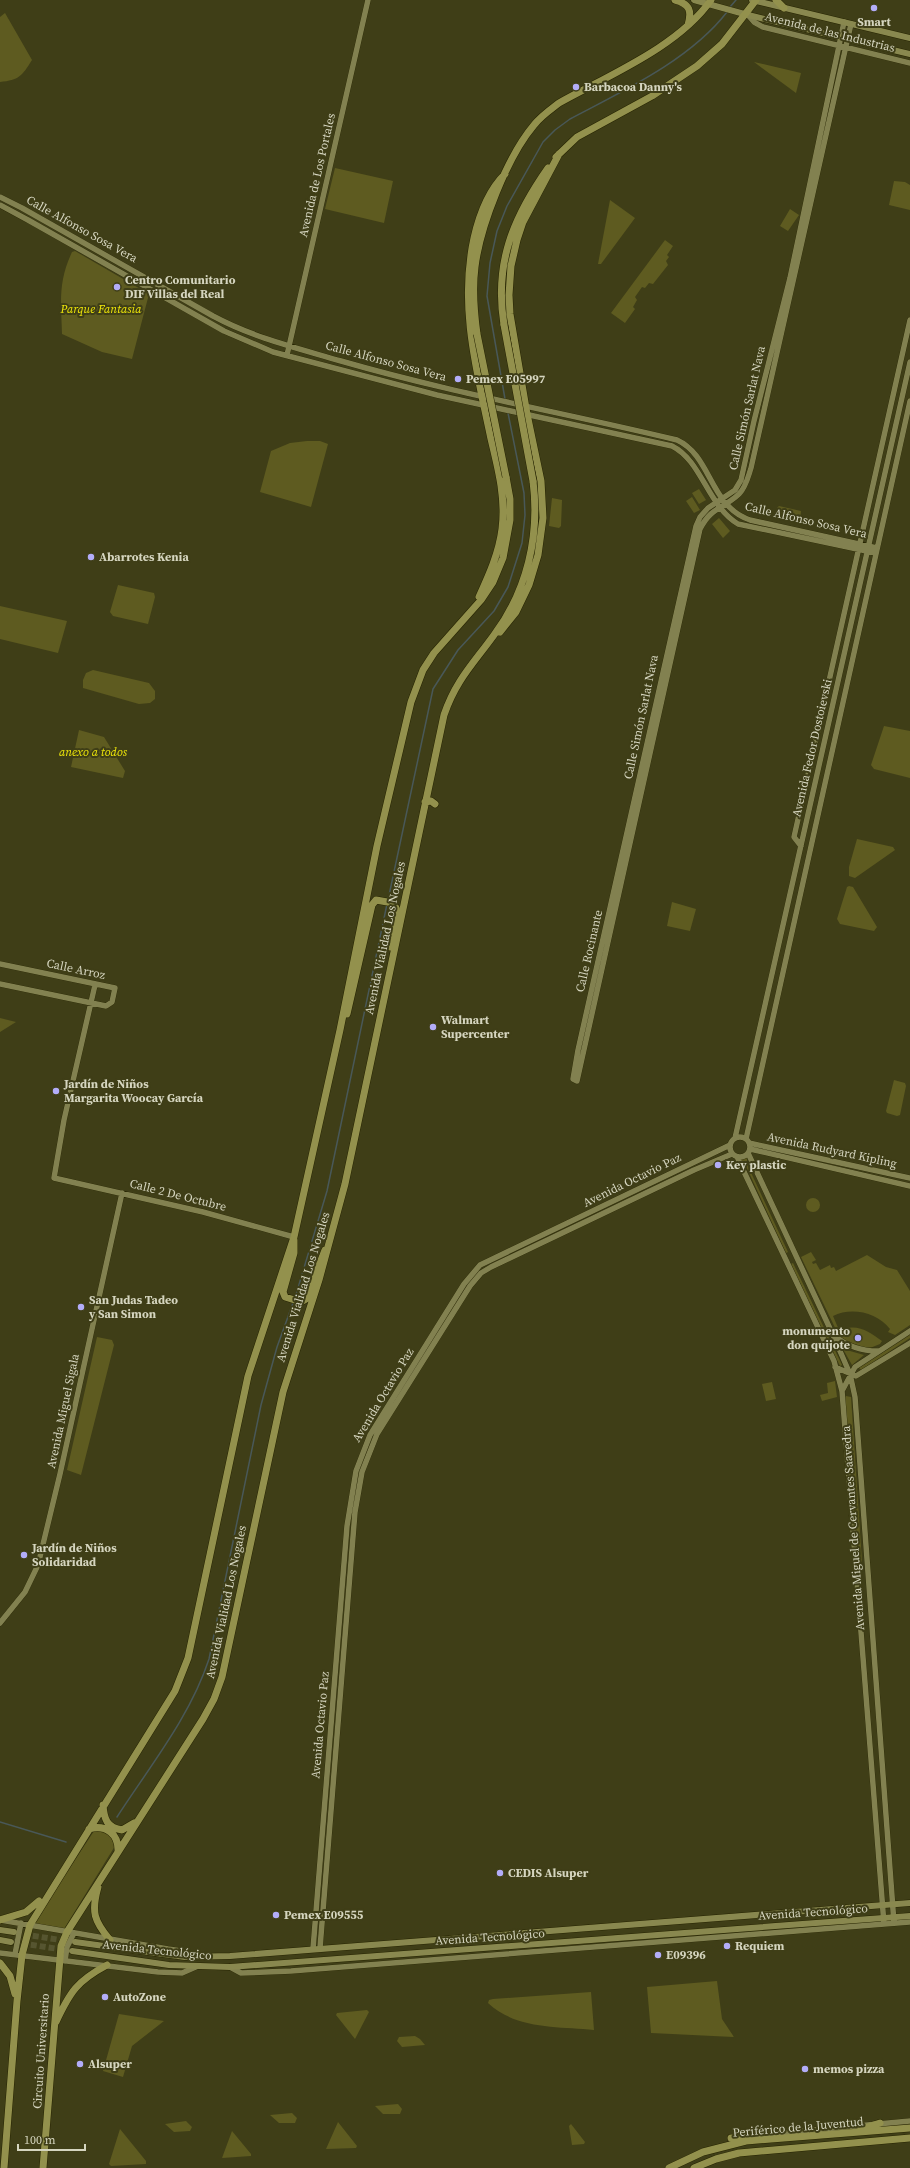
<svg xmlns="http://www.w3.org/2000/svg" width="910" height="2168" viewBox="0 0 910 2168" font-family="'Source Serif 4',serif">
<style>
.green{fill:#5e5b20}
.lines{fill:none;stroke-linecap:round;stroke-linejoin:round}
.stream{stroke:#495858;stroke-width:1.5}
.primary-tunnel{stroke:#565530;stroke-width:6;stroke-dasharray:6 3;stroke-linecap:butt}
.secondary-casing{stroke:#262400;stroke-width:6}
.primary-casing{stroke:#262400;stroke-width:7}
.highway-casing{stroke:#262400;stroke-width:8}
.secondary{stroke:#828150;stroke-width:5.5}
.primary{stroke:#89884f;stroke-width:6}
.highway{stroke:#93914d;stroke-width:7}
.highway-bridge-casing{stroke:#262400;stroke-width:8;stroke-linecap:butt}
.highway-bridge{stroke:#93914d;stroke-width:7}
.poi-dot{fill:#b3adf9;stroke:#3f3e17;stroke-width:1.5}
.labels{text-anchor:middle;stroke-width:4;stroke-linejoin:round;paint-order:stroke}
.poi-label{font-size:12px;font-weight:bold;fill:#d5d5bf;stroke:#3f3e17;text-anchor:start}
.street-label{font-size:12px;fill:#d5d5bf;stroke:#3f3e17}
.park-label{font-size:12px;font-style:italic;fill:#f0e809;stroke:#3f3e17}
</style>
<rect width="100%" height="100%" fill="#3f3e17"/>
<path class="green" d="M5,13L32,60C22,76 19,80 0,82V17Z
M754,62L801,73L796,93Z
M335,168L393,181L384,223L325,209Z
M894,181L905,182L910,185V210L889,205Z
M610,200L635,218L601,264H598Z
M790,209L799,215L788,231L780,226Z
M665,240L673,246L667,255L669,257L666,261L668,265L653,284L649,283L645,288L642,287L635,297L637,300L633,307L635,309L625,323L611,313Z
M75,251L149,294L132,359L102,352L62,334C61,301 58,282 72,252Z
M307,441H320L328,444L311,507L260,492L271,451L290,443Z
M699,489L706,500L699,504L692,493Z
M692,497L700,510L694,513L686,501Z
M552,498L562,500L561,526L559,528L549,526Z
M779,506L801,511L800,522L798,523L776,517L777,508Z
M719,518L730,531L723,538L712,524Z
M118,585L154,593L155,597L148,624L113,616L110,612Z
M0,606L67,621L58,653L0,639Z
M93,670L149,683L155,691V699L150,703L139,704L83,688V680L86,673Z
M884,726L910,731V778L874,769L871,765Z
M79,730L104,737L125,771L123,778L71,767Z
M857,839L893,847L895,850L855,878L849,876V867Z
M849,886L853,887L877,927L874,931L840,924L837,919L847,887Z
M672,902L696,909L690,931L667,926Z
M0,1018L16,1022L0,1032Z
M894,1080L905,1083L906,1086L900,1115L897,1116L887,1113L886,1111Z
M747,1156V1164L788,1252L786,1253L745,1164L740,1159Z
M806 1205a7 7 0 1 1 14 0a7 7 0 1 1-14 0Z
M811,1252L816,1260L812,1262L813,1264L816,1263L820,1270L830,1265L831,1268L834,1267L836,1271L867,1255L886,1267L897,1270L910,1291V1325L895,1335L888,1332L890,1329C877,1312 851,1307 833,1316L839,1330C859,1323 869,1332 882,1341L880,1344L870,1348L853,1346L839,1336L801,1257Z
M793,1263L842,1365L840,1366L791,1264Z
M910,1335V1338L861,1370L859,1368Z
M97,1337L112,1340L114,1345L81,1475L67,1470Z
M843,1349L864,1355L852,1365Z
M835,1381L837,1397L822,1401L820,1395L828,1393L827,1383Z
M772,1382L776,1399L766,1401L762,1384Z
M846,1396L851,1397L862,1562L856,1558L844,1399Z
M100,1829L113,1835L115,1846L64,1929L33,1924L94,1831Z
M717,1981L722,2019L734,2037L651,2033L647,1987Z
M591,1992L594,2030C558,2026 517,2030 488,2003L489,2000L493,1999Z
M367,2010L369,2012L355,2039L336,2015L337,2013Z
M119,2014L164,2021L132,2046L123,2077L103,2071Z
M415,2036L420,2039L425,2045L402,2047L397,2041L399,2037Z
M398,2104L402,2109L400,2114H383L375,2106Z
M292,2113L297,2118L295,2123H279L270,2115Z
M186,2121L192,2127L190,2131L174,2132L165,2124Z
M338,2122L357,2146L356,2148L326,2149Z
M571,2124L585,2142L584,2144L572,2145L569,2126Z
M120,2129L146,2161V2164L111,2166L109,2164Z
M232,2131L251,2154V2156L222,2158Z"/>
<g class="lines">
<path class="stream" d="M730,7L736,0
M505,399L487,296L490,263L497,231L507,206L543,142L555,130L570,119C623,91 690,60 727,12
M388,900L433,689L458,650L494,611L508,587L522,543L525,515L524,493L508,413
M295,1298L327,1191L387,904
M117,1817C150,1766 190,1717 209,1659L261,1405L277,1347L293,1303
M0,1822L66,1842"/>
<path class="primary-tunnel" d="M15,1933L67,1941
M13,1942L65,1950"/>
<g class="secondary-casing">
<path id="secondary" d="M748,15L754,22L763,27L910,63
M844,22L790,278L754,421L741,480L735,490L708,508L700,517L696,526L578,1050L573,1079L577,1081L700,529C711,507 723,509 739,494C746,487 748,477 751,468L851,24
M0,197L22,208L213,316C254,338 297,348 341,361C452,393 565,413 677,440C712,456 709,506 750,520L877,548
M0,205L28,220L224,331L273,352L437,395L672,446C702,461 707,505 738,524L876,553
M287,355L368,0
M801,846L794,837L910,320
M0,964L115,988L112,1002L106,1006L0,984
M95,985L64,1120L54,1178L203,1212L294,1237
M730 1147a10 10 0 1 1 20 0a10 10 0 1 1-20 0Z
M735,1138L910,362
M746,1139L910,401
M749,1143L910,1178
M750,1149L910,1186
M748,1153L833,1335L850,1374L855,1397L894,1923
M737,1157L834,1361L842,1391L884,1924
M835,1336C848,1347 861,1351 878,1351
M835,1367L856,1376L910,1343
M842,1391L855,1367L910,1331
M0,1623L25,1592L38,1565L60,1474L122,1193
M0,1920L168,1949L182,1951L192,1957
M320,1948L355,1512L362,1472L377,1434L470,1286L481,1273L491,1267L694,1170L732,1154
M313,1949L347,1526L356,1471L370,1435L464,1284L480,1265L730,1145
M0,1953L158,1972L182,1973L198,1966
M15,1954L21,1923
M65,1961L67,1947L74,1933
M230,1967L241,1973L291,1971L910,1922
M739,2137L910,2121"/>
</g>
<g class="primary-casing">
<path id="primary" d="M694,0L748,15L910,54
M752,0L910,38
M0,1930L14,1932
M0,1940L11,1942
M75,1942L185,1957L230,1956L910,1903
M72,1951L169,1965L230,1967L910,1916"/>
</g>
<g class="highway-casing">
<path id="highway" d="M675,0C690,4 692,11 688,25
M776,0L784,8
M556,157L577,137L652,96L697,66L722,44L756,0
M504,325C494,263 513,218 548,168
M477,334C474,312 472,290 475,267C480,226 507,157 534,125C541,116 550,110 559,103C609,75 678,47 711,0
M479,597C489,575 499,553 502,529C506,498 498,468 491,439C477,372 459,307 474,238C479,216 489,190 505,174
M500,632L516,612L529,585L538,555L543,518L541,481L527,414L510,314L509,295L511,266L517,240L523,222L559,154
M425,802L431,801L435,804
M347,1014L372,905L376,900L393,903L396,908L390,947
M294,1240V1253L283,1292L285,1297L301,1302L306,1299L325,1250
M103,1805C104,1819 107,1828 122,1830L134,1823
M89,1829C106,1824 119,1834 118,1852
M98,1887C91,1912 94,1921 110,1940
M0,1920L26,1912L39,1901
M0,1963L10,1976L15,1994
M56,2022C70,1992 77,1981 107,1965
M861,2129L880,2123
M731,2138H743
M4,2168L17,2001L22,1955L30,1925L175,1691L188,1658L248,1376L294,1237L340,1030L377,846L411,702L423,670L434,653L481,600L493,582L503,558L510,520V499L506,477
M43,2168L61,1946L67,1932L203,1719L214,1699L222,1677L283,1392L319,1280L345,1184L444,715C456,680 473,664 494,635C527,591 540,536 533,481
M669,2168L703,2152L746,2141L910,2128
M694,2168L716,2159L739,2153L910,2138"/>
</g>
<use href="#secondary" class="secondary"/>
<use href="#primary" class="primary"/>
<use href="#highway" class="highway"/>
<g class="highway-bridge-casing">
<path id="highway-bridge" d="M504,325L533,481
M477,334L506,477"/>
</g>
<use href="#highway-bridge" class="highway-bridge"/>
</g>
<g class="poi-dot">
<circle cx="874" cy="8" r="4"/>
<circle cx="576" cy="87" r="4"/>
<circle cx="117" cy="287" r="4"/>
<circle cx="458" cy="379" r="4"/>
<circle cx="91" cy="557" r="4"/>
<circle cx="433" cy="1027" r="4"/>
<circle cx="56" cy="1091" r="4"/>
<circle cx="718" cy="1165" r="4"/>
<circle cx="81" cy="1307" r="4"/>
<circle cx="858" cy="1338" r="4"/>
<circle cx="24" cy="1555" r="4"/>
<circle cx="500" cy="1873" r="4"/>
<circle cx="276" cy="1915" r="4"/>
<circle cx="727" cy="1946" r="4"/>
<circle cx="658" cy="1955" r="4"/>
<circle cx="105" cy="1997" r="4"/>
<circle cx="80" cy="2064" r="4"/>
<circle cx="805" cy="2069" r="4"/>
</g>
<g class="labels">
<g class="poi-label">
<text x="874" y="26" text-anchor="middle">Smart</text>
<text x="584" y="91">Barbacoa Danny's</text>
<text x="125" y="284">Centro Comunitario<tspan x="125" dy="14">DIF Villas del Real</tspan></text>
<text x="466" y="383">Pemex E05997</text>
<text x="99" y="561">Abarrotes Kenia</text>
<text x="441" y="1024">Walmart<tspan x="441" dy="14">Supercenter</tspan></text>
<text x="64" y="1088">Jardín de Niños<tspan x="64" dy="14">Margarita Woocay García</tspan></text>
<text x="726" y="1169">Key plastic</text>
<text x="89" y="1304">San Judas Tadeo<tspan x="89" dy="14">y San Simon</tspan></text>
<text x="850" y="1335" text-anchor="end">monumento<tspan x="850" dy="14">don quijote</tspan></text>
<text x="32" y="1552">Jardín de Niños<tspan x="32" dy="14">Solidaridad</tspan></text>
<text x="508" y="1877">CEDIS Alsuper</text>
<text x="284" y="1919">Pemex E09555</text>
<text x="735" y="1950">Requiem</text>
<text x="666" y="1959">E09396</text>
<text x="113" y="2001">AutoZone</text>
<text x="88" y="2068">Alsuper</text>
<text x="813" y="2073">memos pizza</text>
</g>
<g class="street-label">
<text transform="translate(830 32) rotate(14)" y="4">Avenida de las Industrias</text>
<text transform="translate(317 175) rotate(-77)" y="4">Avenida de Los Portales</text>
<text transform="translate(82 229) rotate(29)" y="4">Calle Alfonso Sosa Vera</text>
<text transform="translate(386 361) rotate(15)" y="4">Calle Alfonso Sosa Vera</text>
<text transform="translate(747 408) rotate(-77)" y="4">Calle Simón Sarlat Nava</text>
<text transform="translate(806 520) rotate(13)" y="4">Calle Alfonso Sosa Vera</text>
<text transform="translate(641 717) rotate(-78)" y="4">Calle Simón Sarlat Nava</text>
<text transform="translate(812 748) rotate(-77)" y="4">Avenida Fedor Dostoievski</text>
<text transform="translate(385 938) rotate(-78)" y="4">Avenida Vialidad Los Nogales</text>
<text transform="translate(589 951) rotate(-77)" y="4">Calle Rocinante</text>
<text transform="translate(76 969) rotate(12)" y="4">Calle Arroz</text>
<text transform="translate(832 1150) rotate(12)" y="4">Avenida Rudyard Kipling</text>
<text transform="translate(632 1180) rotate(-26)" y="4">Avenida Octavio Paz</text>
<text transform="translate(178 1195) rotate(14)" y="4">Calle 2 De Octubre</text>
<text transform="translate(303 1287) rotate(-73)" y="4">Avenida Vialidad Los Nogales</text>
<text transform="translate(383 1395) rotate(-59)" y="4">Avenida Octavio Paz</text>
<text transform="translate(63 1411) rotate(-78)" y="4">Avenida Miguel Sigala</text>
<text transform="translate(853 1528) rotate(-94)" y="4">Avenida Miguel de Cervantes Saavedra</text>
<text transform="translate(226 1602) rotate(-78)" y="4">Avenida Vialidad Los Nogales</text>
<text transform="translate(320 1725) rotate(-85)" y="4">Avenida Octavio Paz</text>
<text transform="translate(813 1912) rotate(-4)" y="4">Avenida Tecnológico</text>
<text transform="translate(490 1937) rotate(-4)" y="4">Avenida Tecnológico</text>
<text transform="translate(157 1950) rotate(6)" y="4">Avenida Tecnológico</text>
<text transform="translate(41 2051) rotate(-86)" y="4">Circuito Universitario</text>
<text transform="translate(798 2127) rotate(-5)" y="4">Periférico de la Juventud</text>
</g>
<g class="park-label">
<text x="101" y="313">Parque Fantasia</text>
<text x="93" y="756">anexo a todos</text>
</g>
</g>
<path d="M18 2144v6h67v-6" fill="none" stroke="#d5d5bf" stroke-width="2"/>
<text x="24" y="2144" font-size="12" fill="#d5d5bf" stroke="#3f3e17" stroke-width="3" paint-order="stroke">100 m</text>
</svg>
